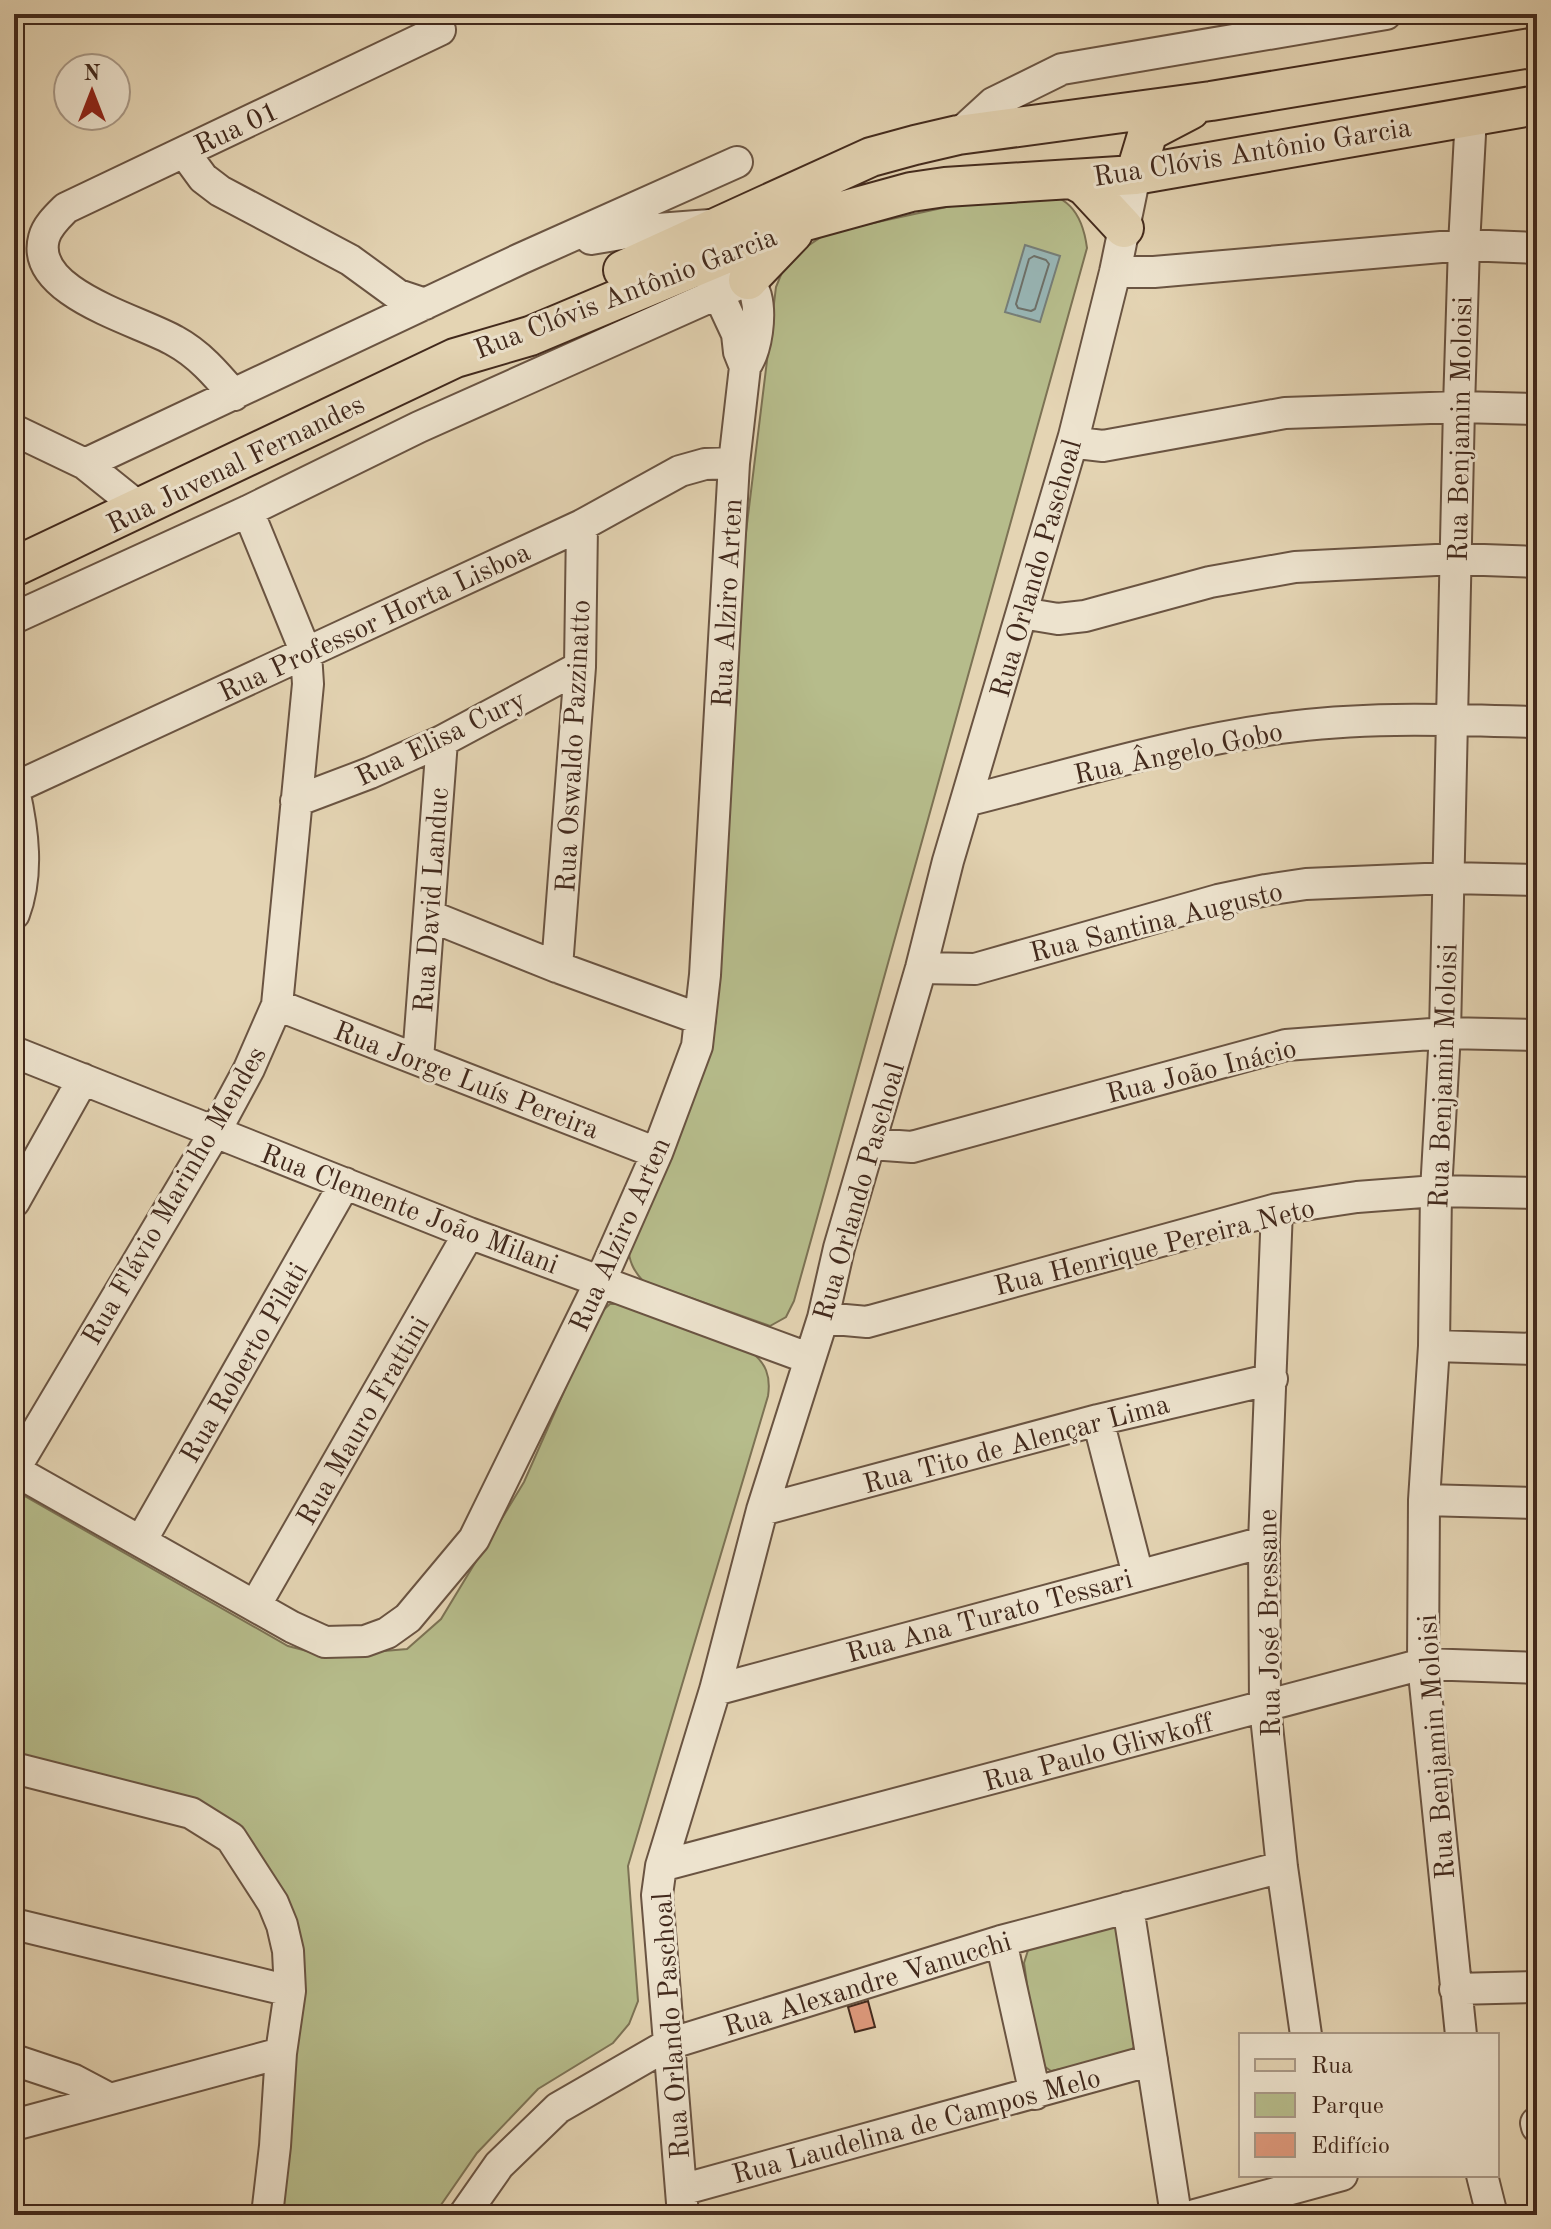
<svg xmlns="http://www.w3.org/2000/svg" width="1551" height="2229" viewBox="0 0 1551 2229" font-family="'Old Standard TT',serif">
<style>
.green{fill:#b6bc8b;stroke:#7c7254;stroke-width:2}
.water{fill:#98b6b6;stroke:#767e78;stroke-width:2}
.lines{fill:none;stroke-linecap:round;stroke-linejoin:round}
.shore{stroke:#6d7069;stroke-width:2}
.building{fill:#df9a7d;stroke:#42291c;stroke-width:2}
.minor-casing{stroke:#6a5442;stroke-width:34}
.major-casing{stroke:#42291c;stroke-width:42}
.minor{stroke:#ede3ce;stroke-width:30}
.major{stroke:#e4d4b3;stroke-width:38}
.labels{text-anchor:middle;stroke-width:6;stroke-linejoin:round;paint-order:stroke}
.street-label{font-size:28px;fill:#42291c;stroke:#ede3ce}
</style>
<rect width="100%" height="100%" fill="#e4d4b3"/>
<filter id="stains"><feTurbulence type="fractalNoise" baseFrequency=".0025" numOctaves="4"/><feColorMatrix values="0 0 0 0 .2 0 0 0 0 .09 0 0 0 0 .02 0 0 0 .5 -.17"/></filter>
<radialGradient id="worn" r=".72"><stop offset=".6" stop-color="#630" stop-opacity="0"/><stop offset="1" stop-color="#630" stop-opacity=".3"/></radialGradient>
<path class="green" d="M1029,189C1066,194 1082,210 1087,248L794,1301L786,1317L770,1326L643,1281C633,1270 629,1261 628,1246L710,1047L716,1021L715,992L741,573L776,287L787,260L827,233Z
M610,1304H627L750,1351C766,1363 771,1376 768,1396L628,1866L638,2001L629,2024L613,2043L538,2089L477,2153L434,2215H279L293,1974L241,1830L14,1757V1490L288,1646L326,1656L407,1649L441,1619L524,1482L592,1328L600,1313Z
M1115,1926L1118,1929L1135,2046L1125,2056L1051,2071L1038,2062L1024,1963L1029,1947Z"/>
<path class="water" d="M1025,245L1060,256L1040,322L1005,312Z"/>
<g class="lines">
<path class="shore" d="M1034,256L1046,260L1049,264L1035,309L1031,311L1018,308L1016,304L1029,259Z"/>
</g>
<path class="building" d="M868,2001L875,2027L855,2032L848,2007Z"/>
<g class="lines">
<g class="minor-casing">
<path id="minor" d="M958,135L993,103L1062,69L1386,14
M184,152L203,178L220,191L350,260L398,295L425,304
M591,239L645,230L710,225
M737,261C743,272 752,283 756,296C761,315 757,349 746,365
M1115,272H1154L1464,245L1537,248
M234,395C216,374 199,354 175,341C139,320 29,293 44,238C47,226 58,216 66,208L440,30
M14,430L85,464L141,509
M1074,436L1086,444L1103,446L1285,413L1459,407L1537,409
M85,464L520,259L737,162
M1022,613L1058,619L1085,616L1210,582L1295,567L1456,559L1537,562
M14,618L248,511L419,427L739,284
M14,788L582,525L680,471L705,464L734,463
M14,790C23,830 29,874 14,914
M296,801L370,773L442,741L580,667
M966,801C1070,775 1175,742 1281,728C1366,716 1452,720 1537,722
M430,916L557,967L700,1019
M557,967L580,667L582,525
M921,968L975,969L1218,900L1266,890L1306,884L1449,878L1537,880
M277,1005L657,1153
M14,1052L469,1233L808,1358
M418,1059L442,741
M871,1144L912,1147L1286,1045L1445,1033L1537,1035
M14,1202L83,1079
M1277,1209L1264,1542L1265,1707L1282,1867L1306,2035
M823,1318L867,1322L1277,1209L1357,1197L1436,1191L1537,1193
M1434,1346L1537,1349
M1098,1420L1138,1575
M14,1470L292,1627L325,1642L365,1641L387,1633L408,1618L474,1539L600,1282L657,1153L697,1046L705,975L734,463L745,367L739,352L737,334L704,263
M14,1470L215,1132L249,1069L277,1005L308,684L306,653L248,511
M1424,1500L1537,1503
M762,1510L1098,1420L1272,1379
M141,1541L345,1183
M255,1606L469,1233
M715,1690L1264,1542
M14,1768L191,1813L231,1838L273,1903L282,1925L288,1951L290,1991L281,2053L275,2146L267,2215
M661,1866L1423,1664L1537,1668
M1128,1907L1176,2215
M14,1924L290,1991
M1001,1941L1035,2094
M1455,1989L1537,1987
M1461,2035L1423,1664L1424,1500L1434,1346L1436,1191L1445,1033L1459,407L1464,245L1471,116
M14,2060L74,2080L110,2099
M1536,2123L1537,2127
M14,2125L281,2053
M1482,2175L1492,2215
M681,2190L1152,2060
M464,2215L499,2165L558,2108L669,2044L1001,1941L1282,1867
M683,2215L657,1895L661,1866L715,1690L762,1510L823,1318L839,1248L921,968L948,861L1074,436L1115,272L1135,175
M1195,2215L1342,2175"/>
</g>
<g class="major-casing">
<path id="major" d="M1135,175L1148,132L1190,110
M1072,179L1085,186L1124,228
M623,270L871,157L915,145L958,135L1211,101L1537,47
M748,280L793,233
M14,567L455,358L530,336L802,222L911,192L945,187L1135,175L1537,105"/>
</g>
<use href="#minor" class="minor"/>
<use href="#major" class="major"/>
</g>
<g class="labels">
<g class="street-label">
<text transform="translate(236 127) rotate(-25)" y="10">Rua 01</text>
<text transform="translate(1252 151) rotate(-9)" y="10">Rua Clóvis Antônio Garcia</text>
<text transform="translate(625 292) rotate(-21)" y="10">Rua Clóvis Antônio Garcia</text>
<text transform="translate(1459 429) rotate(-89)" y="10">Rua Benjamin Moloisi</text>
<text transform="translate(235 463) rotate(-26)" y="10">Rua Juvenal Fernandes</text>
<text transform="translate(1035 568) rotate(-74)" y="10">Rua Orlando Paschoal</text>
<text transform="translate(726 603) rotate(-87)" y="10">Rua Alziro Arten</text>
<text transform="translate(374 621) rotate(-25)" y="10">Rua Professor Horta Lisboa</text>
<text transform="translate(440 737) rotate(-26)" y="10">Rua Elisa Cury</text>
<text transform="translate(572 746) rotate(-87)" y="10">Rua Oswaldo Pazzinatto</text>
<text transform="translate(1178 752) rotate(-12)" y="10">Rua Ângelo Gobo</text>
<text transform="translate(430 900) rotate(-86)" y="10">Rua David Landuc</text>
<text transform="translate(1156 921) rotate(-14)" y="10">Rua Santina Augusto</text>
<text transform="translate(1201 1070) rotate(-14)" y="10">Rua João Inácio</text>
<text transform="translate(1442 1076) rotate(-88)" y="10">Rua Benjamin Moloisi</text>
<text transform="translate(467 1079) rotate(21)" y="10">Rua Jorge Luís Pereira</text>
<text transform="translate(858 1191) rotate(-74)" y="10">Rua Orlando Paschoal</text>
<text transform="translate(173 1195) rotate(-60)" y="10">Rua Flávio Marinho Mendes</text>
<text transform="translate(410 1208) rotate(21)" y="10">Rua Clemente João Milani</text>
<text transform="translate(619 1234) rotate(-66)" y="10">Rua Alziro Arten</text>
<text transform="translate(1154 1246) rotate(-14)" y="10">Rua Henrique Pereira Neto</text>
<text transform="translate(243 1362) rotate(-60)" y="10">Rua Roberto Pilati</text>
<text transform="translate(362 1420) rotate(-60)" y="10">Rua Mauro Frattini</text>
<text transform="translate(1016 1443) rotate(-15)" y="10">Rua Tito de Alençar Lima</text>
<text transform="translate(989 1615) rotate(-15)" y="10">Rua Ana Turato Tessari</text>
<text transform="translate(1268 1623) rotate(-91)" y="10">Rua José Bressane</text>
<text transform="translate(1435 1747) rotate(-94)" y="10">Rua Benjamin Moloisi</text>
<text transform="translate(1098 1751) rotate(-15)" y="10">Rua Paulo Gliwkoff</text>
<text transform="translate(867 1983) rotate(-17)" y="10">Rua Alexandre Vanucchi</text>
<text transform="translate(670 2026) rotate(-94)" y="10">Rua Orlando Paschoal</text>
<text transform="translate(916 2125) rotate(-15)" y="10">Rua Laudelina de Campos Melo</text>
</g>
</g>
<rect width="1551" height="2229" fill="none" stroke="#e4d4b3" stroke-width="48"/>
<rect x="16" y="16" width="1519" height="2197" fill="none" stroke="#42291c" stroke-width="4"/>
<rect x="24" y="24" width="1503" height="2181" fill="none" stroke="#42291c" stroke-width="2"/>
<rect x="1239" y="2033" width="260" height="144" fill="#ede3ce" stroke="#a99987" stroke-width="2"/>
<rect x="1255" y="2059" width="40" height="12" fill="#e4d4b3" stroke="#a99987" stroke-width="2"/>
<text x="1311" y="2073" font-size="24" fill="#42291c">Rua</text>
<rect x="1255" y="2093" width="40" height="24" fill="#b6bc8b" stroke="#a99987" stroke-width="2"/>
<text x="1311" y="2113" font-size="24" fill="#42291c">Parque</text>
<rect x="1255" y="2133" width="40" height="24" fill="#df9a7d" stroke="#a99987" stroke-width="2"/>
<text x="1311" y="2153" font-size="24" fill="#42291c">Edifício</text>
<g transform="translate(92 92)"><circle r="38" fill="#ede3ce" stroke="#a99987" stroke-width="2"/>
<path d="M0-6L14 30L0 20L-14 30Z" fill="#8f2418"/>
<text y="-12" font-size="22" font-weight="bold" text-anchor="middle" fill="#42291c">N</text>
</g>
<rect width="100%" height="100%" filter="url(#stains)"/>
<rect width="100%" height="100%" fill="url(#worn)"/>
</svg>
